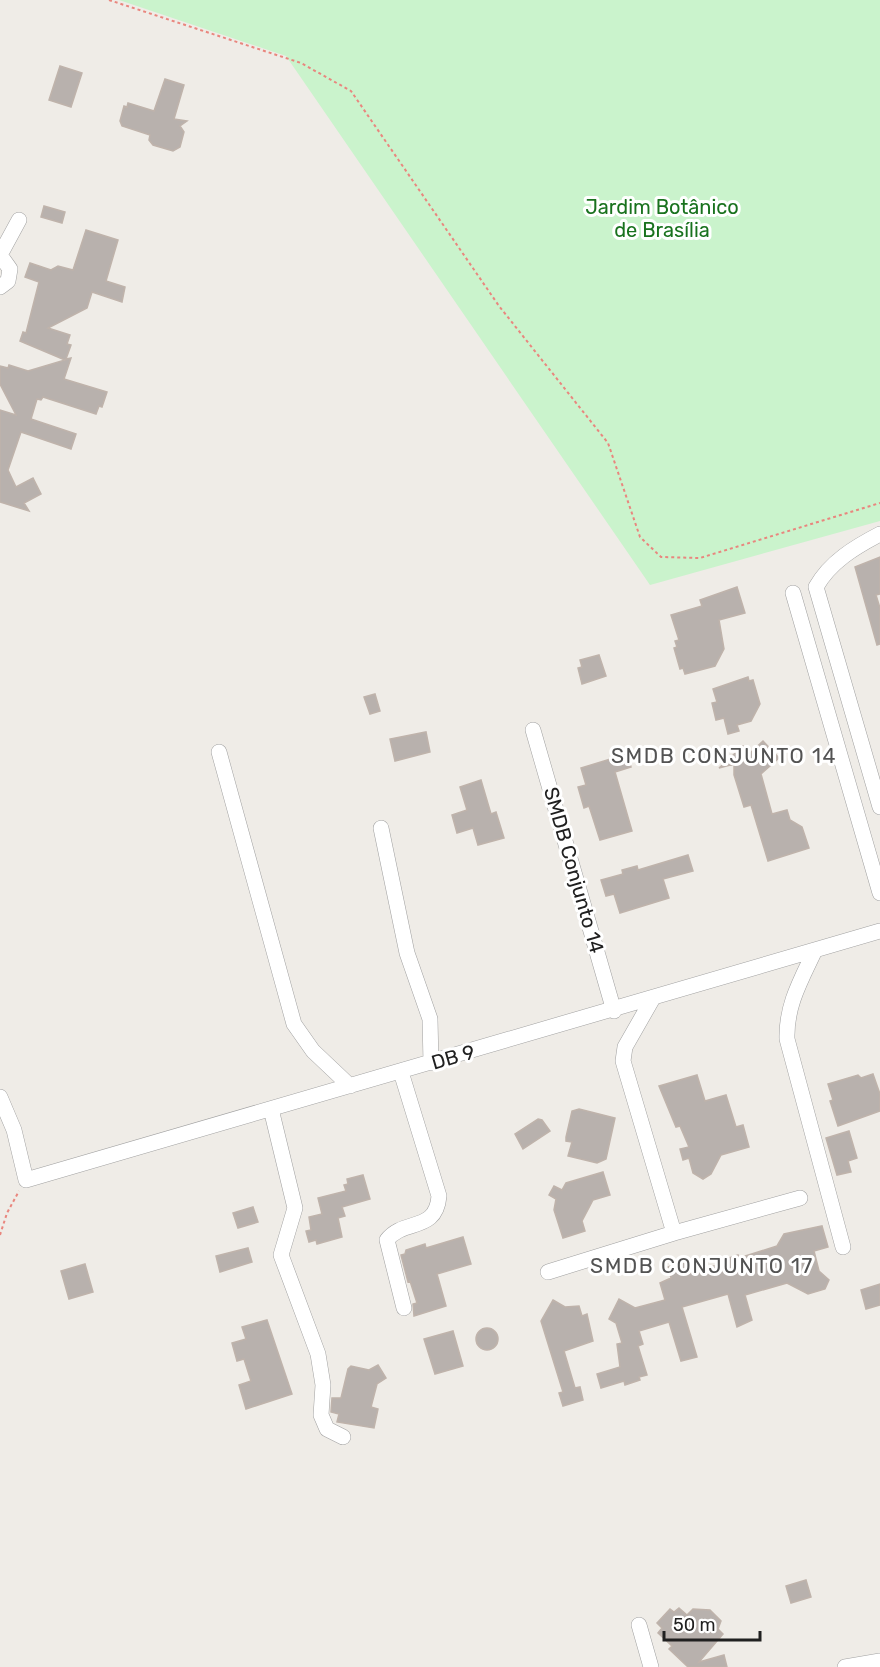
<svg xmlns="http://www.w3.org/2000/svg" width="880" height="1667" viewBox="0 0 880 1667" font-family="Rubik,sans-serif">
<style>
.park{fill:#caf3cc}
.building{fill:#b8b1ad;stroke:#bfb3ab;stroke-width:1.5}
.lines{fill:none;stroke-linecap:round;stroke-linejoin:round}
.minor-casing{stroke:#a1a1a1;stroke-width:16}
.path{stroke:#e9867e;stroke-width:2;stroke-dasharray:3 3;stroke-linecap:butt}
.minor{stroke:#fff;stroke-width:15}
.labels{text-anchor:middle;stroke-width:6;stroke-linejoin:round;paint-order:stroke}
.park-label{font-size:20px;fill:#19721e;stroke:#fff}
.street-label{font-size:20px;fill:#202020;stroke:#fff}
.neighbourhood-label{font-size:21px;letter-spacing:1.5px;fill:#535353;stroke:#fff}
</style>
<rect width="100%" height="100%" fill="#efece7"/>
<path class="park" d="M119,0H880V521L650,585L286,56Z"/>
<path class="building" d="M60,66L82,73L71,107L49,100Z
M165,79L184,85L174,119L187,121L180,126L184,132L180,147L173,151L153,145L149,140L150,135L122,126L120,121L124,106L127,107L128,103L154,111Z
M44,206L65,212L62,223L41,217Z
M86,230L118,240L106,281L125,287L122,302L92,292L87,308L48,328L70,335L67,344L71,345L66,359L71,358L64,379L107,392L102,407L99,406L96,414L43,397L41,400L37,399L31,419L76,434L71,449L21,432L8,470L16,487L33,478L41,494L24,503L29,511L0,502V410L16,415L0,384V366L8,368L9,365L28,371L65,360L20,341L23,332L26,333L39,282L25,277L30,263L51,270L58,266L73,270Z
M880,557V594L876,595L880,608V644L877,645L855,567Z
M737,587L745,613L719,620L724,649L715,666L685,674L683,668L680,669L674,648L677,647L675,641L679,640L671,615L702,606L700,600Z
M599,655L606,676L582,684L578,668L582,667L580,660Z
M748,677L749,681L753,680L760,704L751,721L737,725L739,731L728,734L724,718L716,720L712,703L717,702L713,689Z
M375,694L380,711L370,714L364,697Z
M426,732L430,752L395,761L390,739Z
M763,741L779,758L761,774L772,814L787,810L790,820L802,827L809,848L768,861L751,805L744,807L734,775V764L719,768L743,746L750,753Z
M627,754L631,767L615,772L632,831L600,840L589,806L584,808L578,787L586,785L581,768Z
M481,780L491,814L496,812L504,838L478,845L473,828L457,833L452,815L467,810L460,787Z
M688,855L693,871L663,879L669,898L620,913L614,894L606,896L601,880L623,874L622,870L637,866L638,870Z
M873,1074L880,1094V1111L838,1126L830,1101L833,1100L828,1084L858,1075L861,1078Z
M697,1075L705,1101L726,1095L736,1127L743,1125L749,1147L721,1155L711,1174L703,1179L693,1173L689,1158L683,1160L680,1149L689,1147L680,1126L676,1127L659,1086Z
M579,1109L615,1118L606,1159L597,1163L568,1156L572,1142L566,1141V1137L572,1111Z
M538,1119L542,1120L550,1131L523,1149L515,1134Z
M849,1131L857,1158L848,1161L851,1172L837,1175L826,1138Z
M603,1172L610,1195L593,1200L582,1221L585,1231L563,1238L554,1210L556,1199L549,1195L554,1186L562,1190L566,1183Z
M363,1175L370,1199L342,1207L345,1216L338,1218L342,1237L317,1244L316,1240L309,1242L306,1231L311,1230L309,1217L322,1214L318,1198L346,1191L344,1185L348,1184L347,1179Z
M253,1207L258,1222L238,1228L233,1213Z
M822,1226L828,1247L814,1251L819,1271L829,1280L825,1289L808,1294L787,1283L745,1295L752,1320L737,1327L728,1294L682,1307L697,1357L681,1361L669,1322L639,1331L643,1344L638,1346L647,1375L639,1377L640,1380L625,1385L624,1381L601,1388L597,1374L620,1367L617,1344L622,1343L616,1323L609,1319L619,1299L635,1308L665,1300L660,1283L671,1278L668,1267L684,1262L687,1274L724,1263L723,1260L738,1255L739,1258L777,1246L784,1234Z
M463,1237L471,1264L437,1274L446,1306L414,1316L413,1304L417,1303L410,1281L408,1282L401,1255L405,1254L406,1250L425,1244L426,1248Z
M248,1248L252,1262L220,1272L216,1256Z
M85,1264L93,1292L69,1299L61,1271Z
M880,1284V1305L866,1309L861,1290Z
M553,1300L565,1307L579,1306L582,1316L587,1314L593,1341L564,1351L575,1388L580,1387L583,1400L563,1406L559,1393L563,1392L541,1321Z
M267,1320L292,1394L246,1409L239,1385L251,1381L244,1359L237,1361L232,1343L246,1339L242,1327Z
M476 1339a11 11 0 1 1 22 0a11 11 0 1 1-22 0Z
M453,1331L463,1366L435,1374L424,1339Z
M378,1365L386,1378L377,1384L371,1407L378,1409L374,1428L337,1422L339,1414L331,1412L332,1398H341L348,1369L351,1366L369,1370Z
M806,1580L811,1597L791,1603L786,1586Z
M679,1608L687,1615L693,1609L710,1610L721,1621L718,1629L723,1634L699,1662L724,1655L727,1667H688L669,1649L672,1646L658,1633L662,1628L657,1623L670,1609L674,1612Z"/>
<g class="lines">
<g class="minor-casing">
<path id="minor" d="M0,255L19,220
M0,255L10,269L8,281L0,287
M880,534C855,547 830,562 816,587L880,807
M793,593L880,893
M533,730L614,1011
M219,752L294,1024L313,1051L350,1086
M381,828L407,953L430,1019L431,1063
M815,950C801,980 786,1005 787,1039L843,1247
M653,998L625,1047L623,1061L674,1233L800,1198
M401,1072L439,1196C436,1233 404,1218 387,1240L404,1308
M0,1097L14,1130L26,1180L880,931
M271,1109L295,1208L281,1255L318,1354L323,1385L321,1415L327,1429L343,1437
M548,1272L674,1233
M639,1625L651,1667
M845,1667L880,1661"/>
</g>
<path class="path" d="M109,0L301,63L351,91L499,306L608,443L640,537L661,557L700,558L880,503
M0,1235L7,1213L19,1191"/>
<use href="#minor" class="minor"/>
</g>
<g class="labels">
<g class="park-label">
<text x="662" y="214">Jardim Botânico<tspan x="662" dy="23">de Brasília</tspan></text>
</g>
<g class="street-label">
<text transform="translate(574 870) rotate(74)" y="7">SMDB Conjunto 14</text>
<text transform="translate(453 1057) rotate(-16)" y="7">DB 9</text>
</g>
<g class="neighbourhood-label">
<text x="724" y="763">SMDB CONJUNTO 14</text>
<text x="702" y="1273">SMDB CONJUNTO 17</text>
</g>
</g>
<path d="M664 1631v9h96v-9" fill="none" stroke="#202020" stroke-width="3"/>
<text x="673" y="1631" font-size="18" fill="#202020" stroke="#ffffff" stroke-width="4.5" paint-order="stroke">50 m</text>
</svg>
